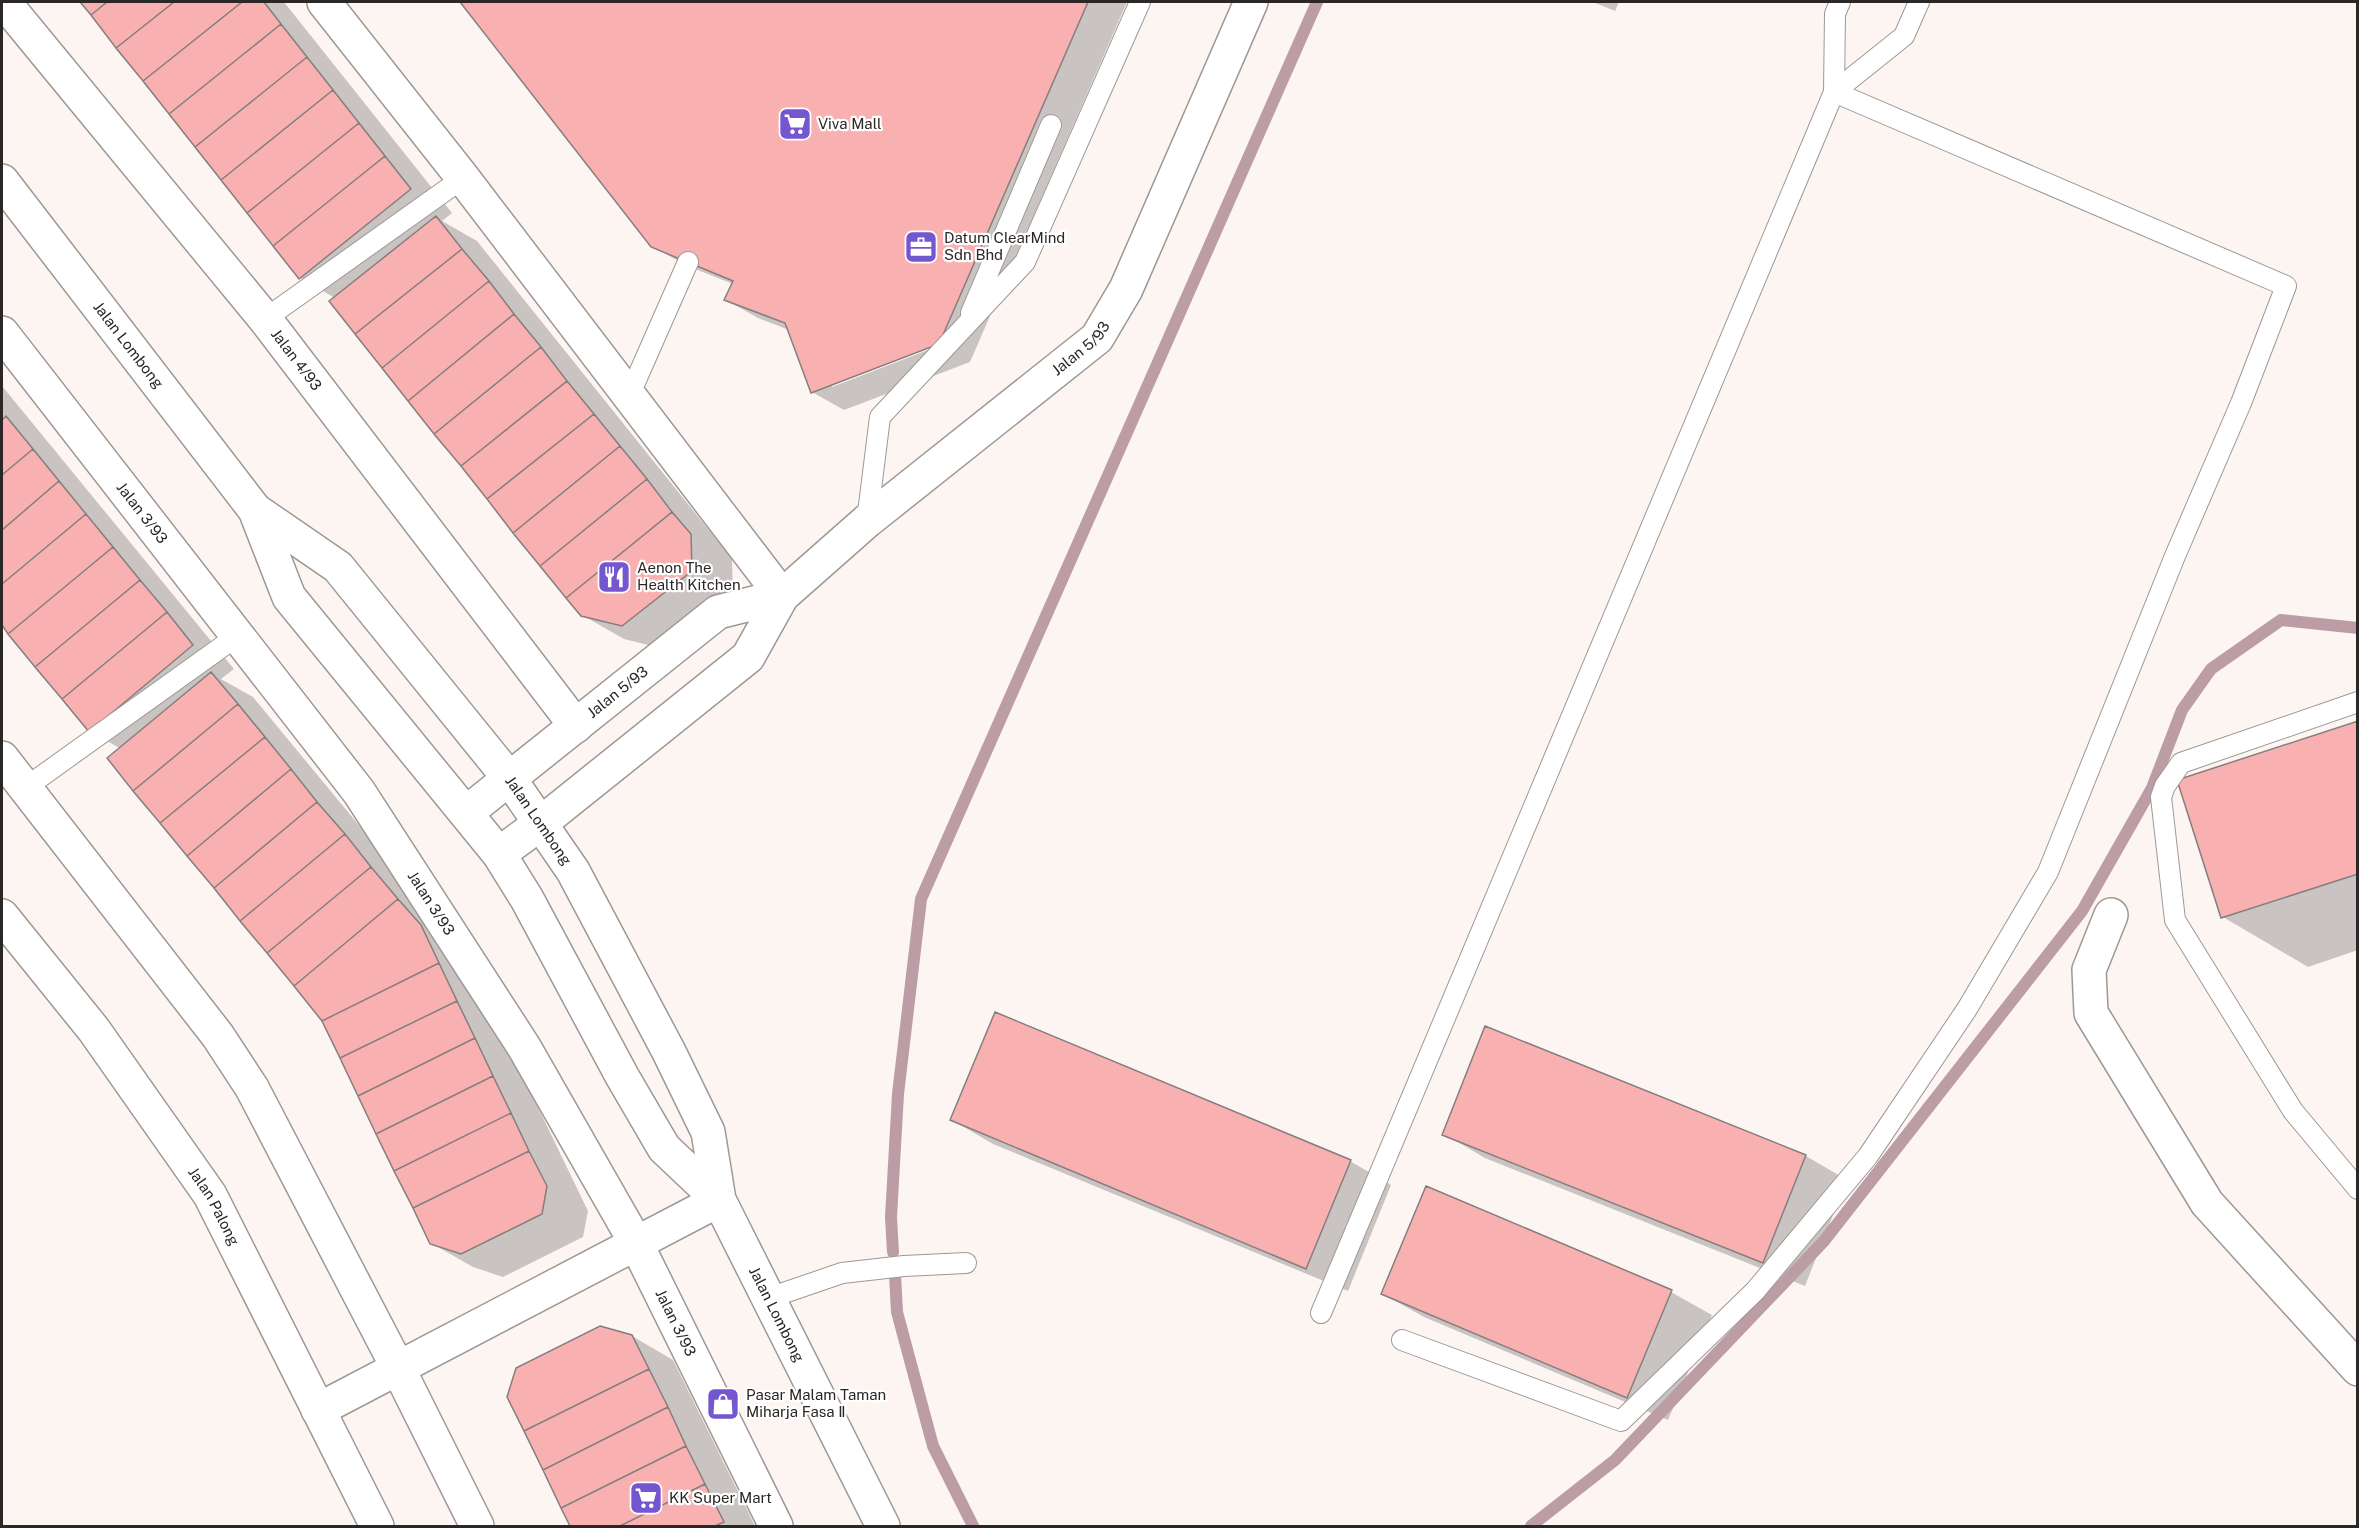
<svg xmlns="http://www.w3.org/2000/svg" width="2359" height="1528" viewBox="0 0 2359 1528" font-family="'Public Sans',sans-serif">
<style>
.shadow{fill:#0003;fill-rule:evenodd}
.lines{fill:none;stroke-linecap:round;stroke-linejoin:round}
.stream{stroke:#bc9da6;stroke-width:12}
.building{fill:#f9b0b1;stroke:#857e7e;stroke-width:1.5}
.lane-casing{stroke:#9e9895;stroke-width:22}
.street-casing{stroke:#9e9895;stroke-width:36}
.secondary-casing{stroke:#9e9895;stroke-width:36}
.lane{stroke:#fff;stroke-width:20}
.street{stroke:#fff;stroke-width:33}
.secondary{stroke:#fff;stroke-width:33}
.labels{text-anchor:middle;stroke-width:4.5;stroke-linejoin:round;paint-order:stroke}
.poi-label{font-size:15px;fill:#2a2726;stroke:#fff;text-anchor:start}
.street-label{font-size:15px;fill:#2a2726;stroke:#fff}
</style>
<rect width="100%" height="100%" fill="#fcf5f2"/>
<path class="shadow" d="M82,2H284L452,213L442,221L477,241L732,559L733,595L664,649L624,639L582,615L335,298L300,278Z
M461,2H1127L970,362L844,410L812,392L789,330L758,318L726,300L733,284L685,265L652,246ZM945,340L946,343L832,387V383Z
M1593,2H1619L1615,11Z
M2,386L234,669L221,679L253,697L462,950L588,1211L583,1237L503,1277L473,1267L431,1243L323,1020L121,749L90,731L2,623Z
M2358,722V950L2308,967L2223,917Z
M1486,1028L1806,1156L1847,1180L1805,1286L1485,1158L1444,1134Z
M952,1120L1350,1161L1391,1185L1348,1291L993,1144Z
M1671,1292L1712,1315L1668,1420L1424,1317L1383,1294Z
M632,1336L673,1360L755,1526H572L508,1397Z"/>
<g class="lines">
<path class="stream" d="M893,1252L891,1217L898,1094L921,899L1317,2
M895,1275L897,1312L933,1446L973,1526
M1531,1526L1615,1460L1824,1241L2082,911L2152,788L2182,710L2211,669L2281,620L2358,628"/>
</g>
<path class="building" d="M80,2H107L91,15Z
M107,2H174L116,48L91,15Z
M174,2H242L143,81L116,48Z
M242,2H264L281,24L169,114L143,81Z
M460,2H1088L939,344L811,393L785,323L724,300L733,281L651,247Z
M281,24L307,57L195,147L169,114Z
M307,57L333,90L221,180L195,147Z
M333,90L359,123L247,213L221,180Z
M359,123L385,156L273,246L247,213Z
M385,156L411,189L299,279L273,246Z
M436,216L462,249L355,334L329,301Z
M462,249L489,281L382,368L355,334Z
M489,281L514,314L408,401L382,368Z
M514,314L541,347L434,434L408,401Z
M541,347L567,381L461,466L434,434Z
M567,381L594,414L487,499L461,466Z
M594,414L620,446L513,533L487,499Z
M6,416L33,449L2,475V420Z
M620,446L647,479L540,566L513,533Z
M33,449L59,481L2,530V475Z
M647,479L672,512L566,598L540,566Z
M59,481L86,514L2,584V530Z
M672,512L691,534L692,571L622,626L581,616L566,598Z
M86,514L113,547L8,634L2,625V584Z
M113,547L140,580L35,667L8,634Z
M140,580L167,612L62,699L35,667Z
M167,612L193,645L89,732L62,699Z
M211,672L238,704L133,791L107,758Z
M238,704L265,737L160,823L133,791Z
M2358,721V874L2221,918L2177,780Z
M265,737L291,769L187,856L160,823Z
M291,769L317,802L214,888L187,856Z
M317,802L345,834L240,921L214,888Z
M345,834L371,867L267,953L240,921Z
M371,867L398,899L294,986L267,953Z
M398,899L421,925L439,963L322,1021L294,986Z
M439,963L457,1001L340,1058L322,1021Z
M457,1001L475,1038L358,1096L340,1058Z
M995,1012L1351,1160L1306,1269L950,1120Z
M1485,1026L1806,1155L1763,1263L1442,1135Z
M475,1038L493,1076L376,1134L358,1096Z
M493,1076L511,1113L394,1171L376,1134Z
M511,1113L529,1151L413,1208L394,1171Z
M529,1151L547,1186L542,1214L461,1254L430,1244L413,1208Z
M1426,1186L1672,1290L1627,1398L1381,1294Z
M600,1326L632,1335L649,1369L524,1431L507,1397L516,1368Z
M649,1369L668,1407L543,1470L524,1431Z
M668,1407L686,1446L561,1508L543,1470Z
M686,1446L705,1484L620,1526H570L561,1508Z
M705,1484L724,1522L715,1526H620Z"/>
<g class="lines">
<g class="lane-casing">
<path id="lane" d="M1834,92L1904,36L1919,2
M971,313L1051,125
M265,319L463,178
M629,396L688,262
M867,521L880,417L1025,262L1140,2
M2358,702L2181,763L2165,786L2161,797L2175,920L2293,1111L2358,1189
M25,788L237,636
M769,1298L842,1273L904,1266L966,1263
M1321,1313L1834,92L1835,14L1840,2
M1402,1340L1621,1421L1755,1291L1868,1156L1967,1009L2048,872L2175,556L2241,403L2286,286L1834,92"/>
</g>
<g class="street-casing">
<g id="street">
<path id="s1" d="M4,2L265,319L576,726"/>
<path d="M324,2L463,178L782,596"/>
<path id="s2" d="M2,333L359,792L524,1047L636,1243L776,1526"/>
<path d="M2,758L218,1036L252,1088L398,1368L477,1526"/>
<path id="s3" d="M466,813L718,612L782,596"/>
<path id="s4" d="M499,854L541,823L748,657L782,596L867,521L1097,338L1126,289L1251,2"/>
<path d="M2111,915L2089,970L2091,1013L2207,1203L2358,1369"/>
<path id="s5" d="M2,916L94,1030L210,1195L377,1526"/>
<path d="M318,1410L719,1200"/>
</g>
</g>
<g class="secondary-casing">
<g id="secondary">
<path id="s6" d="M2,181L255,510L289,597L499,854L527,899L622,1076L664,1148L719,1200"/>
<path id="s7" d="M255,510L338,567L509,778L573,871L669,1052L708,1132L719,1200L883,1526"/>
</g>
</g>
<use href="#lane" class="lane"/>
<use href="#street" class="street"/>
<use href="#secondary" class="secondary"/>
</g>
<defs>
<g id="supermarket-square" transform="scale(1.725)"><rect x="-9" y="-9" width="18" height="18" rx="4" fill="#7456cf" stroke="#fff"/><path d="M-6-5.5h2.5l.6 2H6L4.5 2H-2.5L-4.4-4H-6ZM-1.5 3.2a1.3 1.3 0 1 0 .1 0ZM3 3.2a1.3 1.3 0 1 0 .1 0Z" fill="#fff"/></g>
<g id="office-square" transform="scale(1.725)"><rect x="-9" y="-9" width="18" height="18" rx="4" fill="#7456cf" stroke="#fff"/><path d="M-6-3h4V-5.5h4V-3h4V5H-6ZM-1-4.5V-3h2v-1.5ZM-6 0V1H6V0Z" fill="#fff"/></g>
<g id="restaurant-square" transform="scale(1.725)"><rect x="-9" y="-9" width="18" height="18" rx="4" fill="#7456cf" stroke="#fff"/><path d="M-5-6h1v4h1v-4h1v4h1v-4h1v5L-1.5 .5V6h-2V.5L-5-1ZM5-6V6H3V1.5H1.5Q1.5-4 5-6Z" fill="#fff"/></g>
<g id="shop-square" transform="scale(1.725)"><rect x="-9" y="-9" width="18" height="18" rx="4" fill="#7456cf" stroke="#fff"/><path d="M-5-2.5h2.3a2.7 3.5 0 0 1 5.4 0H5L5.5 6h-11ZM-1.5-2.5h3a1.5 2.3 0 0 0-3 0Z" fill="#fff"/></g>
</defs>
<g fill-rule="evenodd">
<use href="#supermarket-square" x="795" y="124"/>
<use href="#office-square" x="921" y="247"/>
<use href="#restaurant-square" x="614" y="577"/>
<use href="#shop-square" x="723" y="1404"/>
<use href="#supermarket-square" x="646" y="1498"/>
</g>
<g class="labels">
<g class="poi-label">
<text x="818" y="129">Viva Mall</text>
<text x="944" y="243">Datum ClearMind<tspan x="944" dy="17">Sdn Bhd</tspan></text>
<text x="637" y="573">Aenon The<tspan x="637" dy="17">Health Kitchen</tspan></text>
<text x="746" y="1400">Pasar Malam Taman<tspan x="746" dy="17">Miharja Fasa Ⅱ</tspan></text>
<text x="669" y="1503">KK Super Mart</text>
</g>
<g class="street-label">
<text dy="5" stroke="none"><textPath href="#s6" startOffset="207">Jalan Lombong</textPath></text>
<text dy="5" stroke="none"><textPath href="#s4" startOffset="776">Jalan 5/93</textPath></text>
<text dy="5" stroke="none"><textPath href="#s1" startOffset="462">Jalan 4/93</textPath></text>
<text dy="5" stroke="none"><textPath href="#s2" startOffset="228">Jalan 3/93</textPath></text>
<text dy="5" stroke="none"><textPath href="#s3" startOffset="194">Jalan 5/93</textPath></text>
<text dy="5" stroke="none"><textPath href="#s7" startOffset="424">Jalan Lombong</textPath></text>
<text dy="5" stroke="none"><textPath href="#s2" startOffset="714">Jalan 3/93</textPath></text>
<text dy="5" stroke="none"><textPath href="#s5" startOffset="360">Jalan Palong</textPath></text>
<text dy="5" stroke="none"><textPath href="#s7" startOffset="976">Jalan Lombong</textPath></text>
<text dy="5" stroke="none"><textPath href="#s2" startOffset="1200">Jalan 3/93</textPath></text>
</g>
</g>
<rect width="2359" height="1528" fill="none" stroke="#2a2726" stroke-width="6"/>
</svg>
